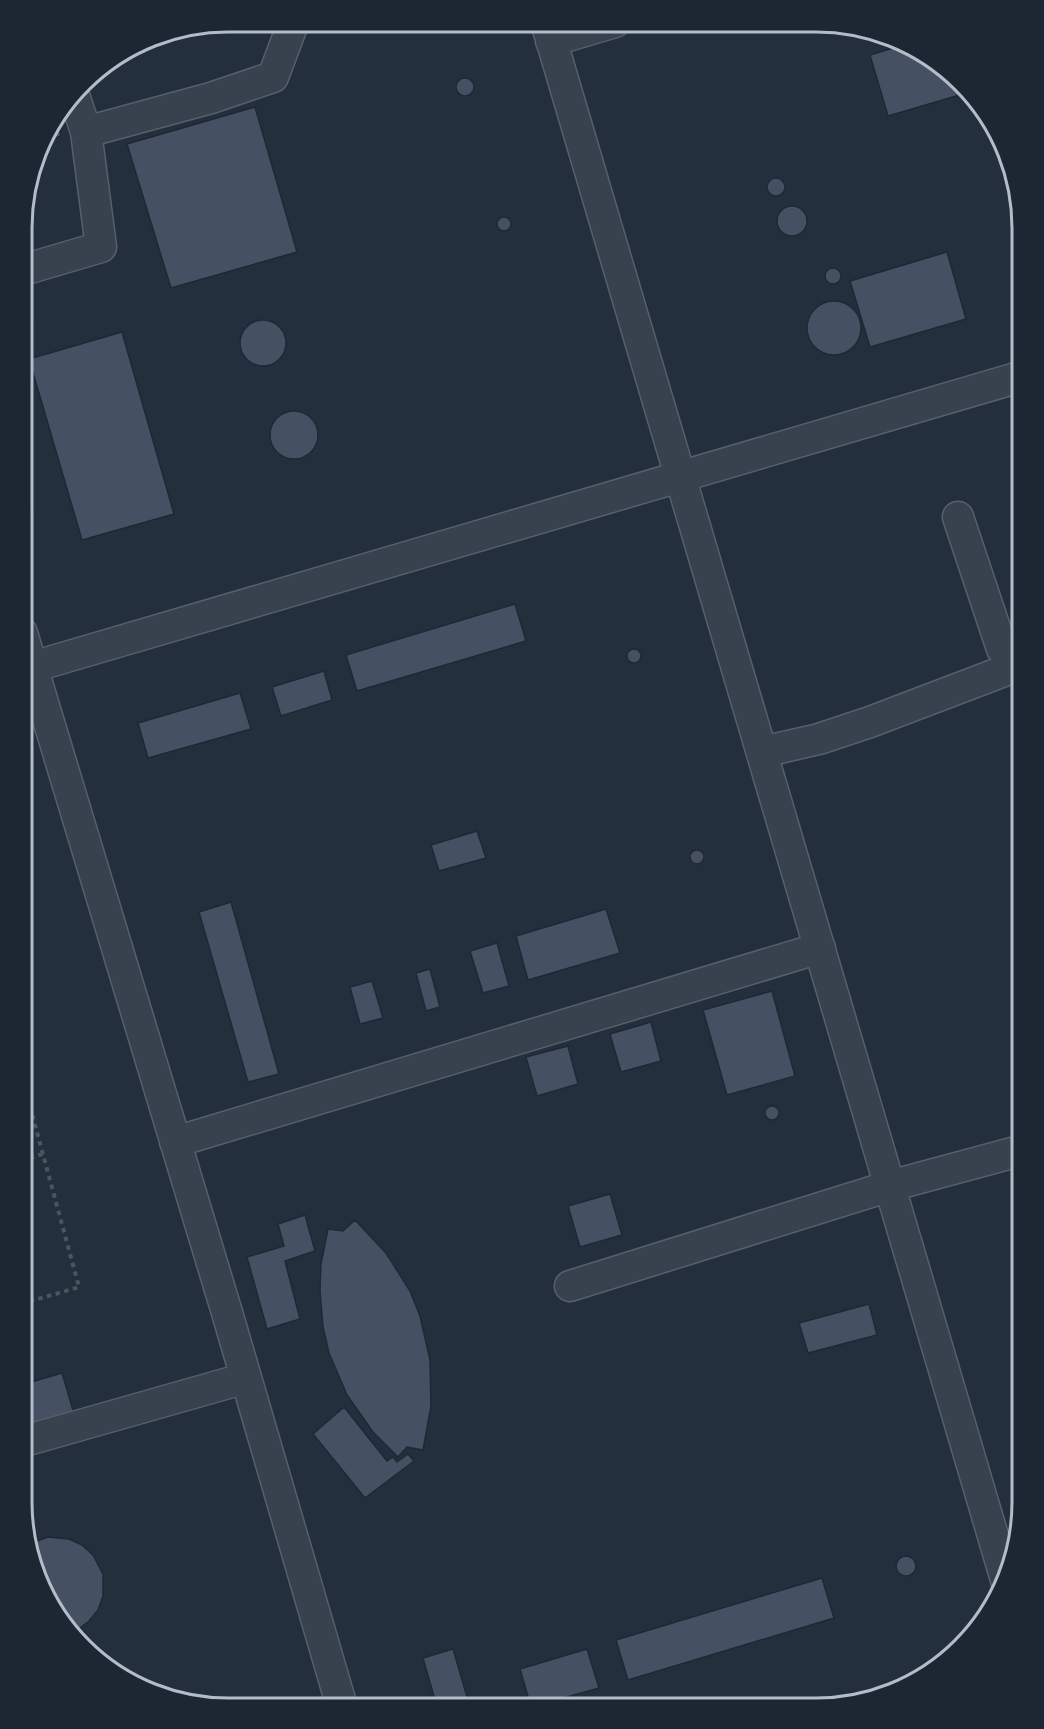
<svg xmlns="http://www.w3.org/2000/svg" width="1044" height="1729" viewBox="0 0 1044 1729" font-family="'Roboto Condensed',sans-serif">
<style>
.building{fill:#455162;stroke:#1f2835;stroke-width:1.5}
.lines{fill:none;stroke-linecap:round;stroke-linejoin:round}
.minor-casing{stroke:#565f6c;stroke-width:33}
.path{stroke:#44595c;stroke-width:4;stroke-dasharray:4.5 4.5;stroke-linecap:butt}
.minor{stroke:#38414e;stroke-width:30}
.rim{fill:none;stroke:#b4bcc9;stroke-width:3}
</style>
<rect width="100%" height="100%" fill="#242f3e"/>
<path class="building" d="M178,31L140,42L149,37Z
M900,46L942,64L963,94L888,116L870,55Z
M456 87a9 9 0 1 1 18 0a9 9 0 1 1-18 0Z
M255,107L297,252L171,288L127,144Z
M56,119L61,136L41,142L42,136Z
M1011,165L1018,203L1007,166Z
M767 187a9 9 0 1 1 18 0a9 9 0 1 1-18 0Z
M777 221a15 15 0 1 1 30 0a15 15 0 1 1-30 0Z
M497 224a7 7 0 1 1 14 0a7 7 0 1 1-14 0Z
M947,252L966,319L870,347L850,281Z
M825 276a8 8 0 1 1 16 0a8 8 0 1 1-16 0Z
M807 328a27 27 0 1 1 54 0a27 27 0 1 1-54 0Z
M240 343a23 23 0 1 1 46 0a23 23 0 1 1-46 0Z
M122,332L174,514L82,540L29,359Z
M270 435a24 24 0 1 1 48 0a24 24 0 1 1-48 0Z
M515,604L526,641L357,691L346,655Z
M627 656a7 7 0 1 1 14 0a7 7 0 1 1-14 0Z
M324,671L332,700L281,716L272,687Z
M240,693L251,729L148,758L138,723Z
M477,831L486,858L439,871L431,845Z
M690 857a7 7 0 1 1 14 0a7 7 0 1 1-14 0Z
M231,902L279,1074L248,1082L199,912Z
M606,909L620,953L528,980L516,936Z
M497,943L509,986L483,993L470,951Z
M430,969L440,1007L426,1011L416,973Z
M372,981L383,1018L360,1024L350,987Z
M772,991L795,1076L727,1095L703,1010Z
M651,1022L661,1061L621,1072L610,1034Z
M568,1046L578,1084L537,1096L526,1057Z
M765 1113a7 7 0 1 1 14 0a7 7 0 1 1-14 0Z
M610,1194L622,1235L580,1247L568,1206Z
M305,1215L315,1251L285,1261L300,1319L267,1329L247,1257L284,1246L278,1224Z
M355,1220L386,1253L410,1291L420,1316L430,1360L431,1406L423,1450L407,1447L398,1457L373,1432L347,1395L329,1353L323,1327L320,1291L321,1264L328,1229L343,1231Z
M869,1304L877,1335L808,1353L799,1323Z
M62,1373L75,1417L28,1429L21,1402V1385Z
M344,1407L387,1461L393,1457L397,1462L408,1454L414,1461L365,1498L313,1434Z
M48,1537L69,1539L82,1545L93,1555L103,1574V1596L98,1610L89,1621L76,1631L37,1580L29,1544Z
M896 1566a10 10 0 1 1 20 0a10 10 0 1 1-20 0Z
M822,1578L834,1618L628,1680L616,1640Z
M453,1649L470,1707H437L423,1658Z
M587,1649L599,1688L531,1707L520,1669Z
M734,1699L736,1708H702Z"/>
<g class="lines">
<g class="minor-casing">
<path id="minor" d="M546,22L1006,1580
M551,41L615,22
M74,95L86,132
M23,270L101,247L86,132L211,98L273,77L294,21
M958,517L1002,649L1014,657L1023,659
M22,633L228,1316L342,1707
M22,670L1023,376
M762,752L819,739L870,722L1004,671L1014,657
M175,1142L820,948
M570,1286L890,1186L1023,1150
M21,1442L246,1378"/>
</g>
<path class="path" d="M21,1160L43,1154
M21,1304L79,1287L22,1077"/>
<use href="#minor" class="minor"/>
</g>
<path d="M0 0H1044V1729H0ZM228 32H816A196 196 0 0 1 1012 228V1502A196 196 0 0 1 816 1698H228A196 196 0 0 1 32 1502V228A196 196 0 0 1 228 32Z" fill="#1d2633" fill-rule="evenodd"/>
<path class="rim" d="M228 32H816A196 196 0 0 1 1012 228V1502A196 196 0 0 1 816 1698H228A196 196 0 0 1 32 1502V228A196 196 0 0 1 228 32Z"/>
</svg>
